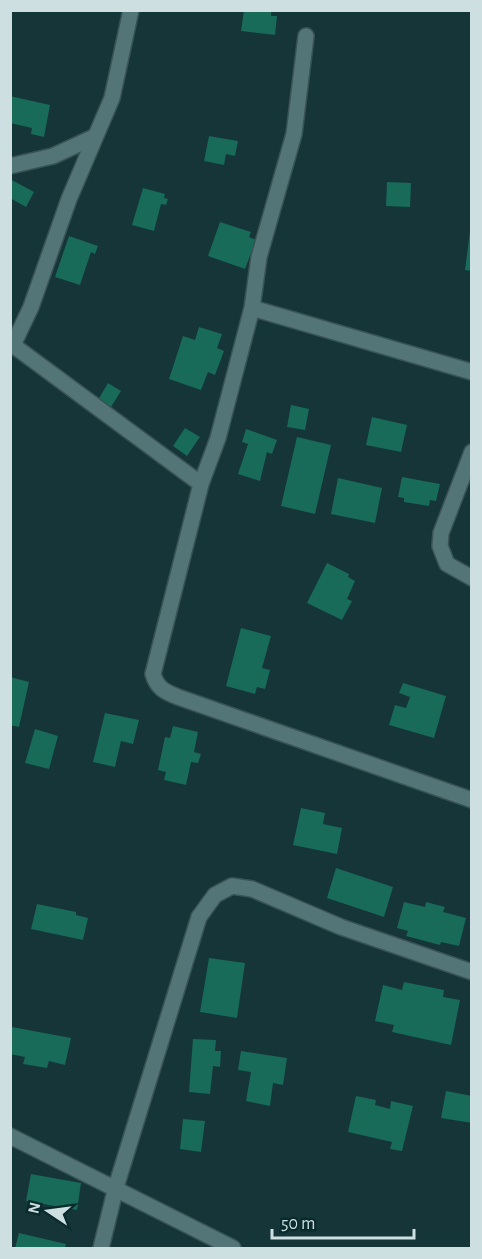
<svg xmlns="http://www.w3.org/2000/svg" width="482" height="1259" viewBox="0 0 482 1259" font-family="'Alegreya Sans',sans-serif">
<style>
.building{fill:#186a59}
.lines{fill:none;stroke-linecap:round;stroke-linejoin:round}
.street-casing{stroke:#395355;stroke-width:18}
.street{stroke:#547578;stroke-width:15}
</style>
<rect width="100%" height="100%" fill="#153538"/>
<path class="building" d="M244,10H271V16H277L275,35L241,31Z
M10,96L50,105L44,137L31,134L32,128L10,123Z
M209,136L238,141L235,156L226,154L224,165L204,161Z
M10,179L34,192L26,207L10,198Z
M387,182L411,183L410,207L386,206Z
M143,188L165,194L164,198L168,199L166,205L161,204L154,231L132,225Z
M220,222L251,232L249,237L256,240L245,269L208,256Z
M470,231H472V271L465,270Z
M69,236L98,246L95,254L91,252L80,285L55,277Z
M199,327L222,334L217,348L224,351L215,375L208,372L201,390L169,379L183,336L195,340Z
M108,383L121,391L111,407L98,400Z
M291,405L309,409L305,430L287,427Z
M372,417L407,425L401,452L366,445Z
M185,428L200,437L187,456L173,446Z
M246,429L277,440L272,454L267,452L260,481L238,474L248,444L242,442Z
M297,437L331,445L315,514L281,506Z
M402,477L440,484L436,501L430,500L429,506L404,502V498L398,497Z
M338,478L382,488L375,523L331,514Z
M327,563L349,574L348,577L355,581L347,599L352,601L342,620L307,603Z
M241,628L271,636L262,668L270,670L265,689L257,687L255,694L226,686Z
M10,677L29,682L19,727L10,725Z
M403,683L446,696L434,738L389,725L395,705L406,708L410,697L399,693Z
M105,713L139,720L133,744L121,741L115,767L93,762Z
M173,726L198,732L194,752L201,754L198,763L191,762L186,785L164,780L166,772L158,770L165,737L170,738Z
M35,729L58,736L49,769L25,763Z
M301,808L325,813L323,824L342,828L337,854L293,845Z
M336,868L393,887L384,917L327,898Z
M404,902L425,907L426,902L445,907L443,912L466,918L459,946L441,942L440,945L406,936L408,931L397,928Z
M37,904L76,912V915L88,918L83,940L31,929Z
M209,958L245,963L237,1018L200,1012Z
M404,982L444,990L443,997L460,1000L451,1045L392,1032L394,1025L375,1021L383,985L402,990Z
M12,1027L71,1038L65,1065L49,1061L47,1068L23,1064L25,1057L10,1054Z
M193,1039L216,1040L215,1051H221L220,1067L213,1066L210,1094L189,1092Z
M241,1051L287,1058L283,1085L273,1083L270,1106L246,1101L251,1072L238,1070Z
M446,1091L472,1096V1123L441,1118Z
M356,1096L376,1100L375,1105L390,1109L391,1101L413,1106L402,1151L390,1149L392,1142L348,1132Z
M183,1119L205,1121L201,1152L180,1149Z
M31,1174L81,1183L77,1210L26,1201Z
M19,1233L66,1244L65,1248H15Z"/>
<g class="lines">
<g class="street-casing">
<path id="street" d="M10,166L53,156L94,137
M252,308L472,372
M10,343L201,484L218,438L252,308L259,257L294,134L306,36
M13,345L31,307L69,199L112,98L131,10
M472,452L441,533L440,546L447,564L472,578
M201,484L153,674C157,688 165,692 178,697L472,800
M10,1136L233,1248
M101,1248L116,1187L199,917L215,895L232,886L252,889L341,927L472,972"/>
</g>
<use href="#street" class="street"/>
</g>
<rect width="482" height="1259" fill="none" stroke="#cddfe0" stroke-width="24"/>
<g transform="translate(48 1211) rotate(283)" stroke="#0a2b2e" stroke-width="4.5" paint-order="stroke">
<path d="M0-4.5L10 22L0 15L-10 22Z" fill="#cddfe0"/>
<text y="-9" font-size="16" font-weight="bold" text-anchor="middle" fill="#cddfe0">N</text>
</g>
<path d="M272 1229v9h142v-9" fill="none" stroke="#cddfe0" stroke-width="3"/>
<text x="281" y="1229" font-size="18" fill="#cddfe0" stroke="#0a2b2e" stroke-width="4.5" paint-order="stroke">50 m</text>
</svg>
